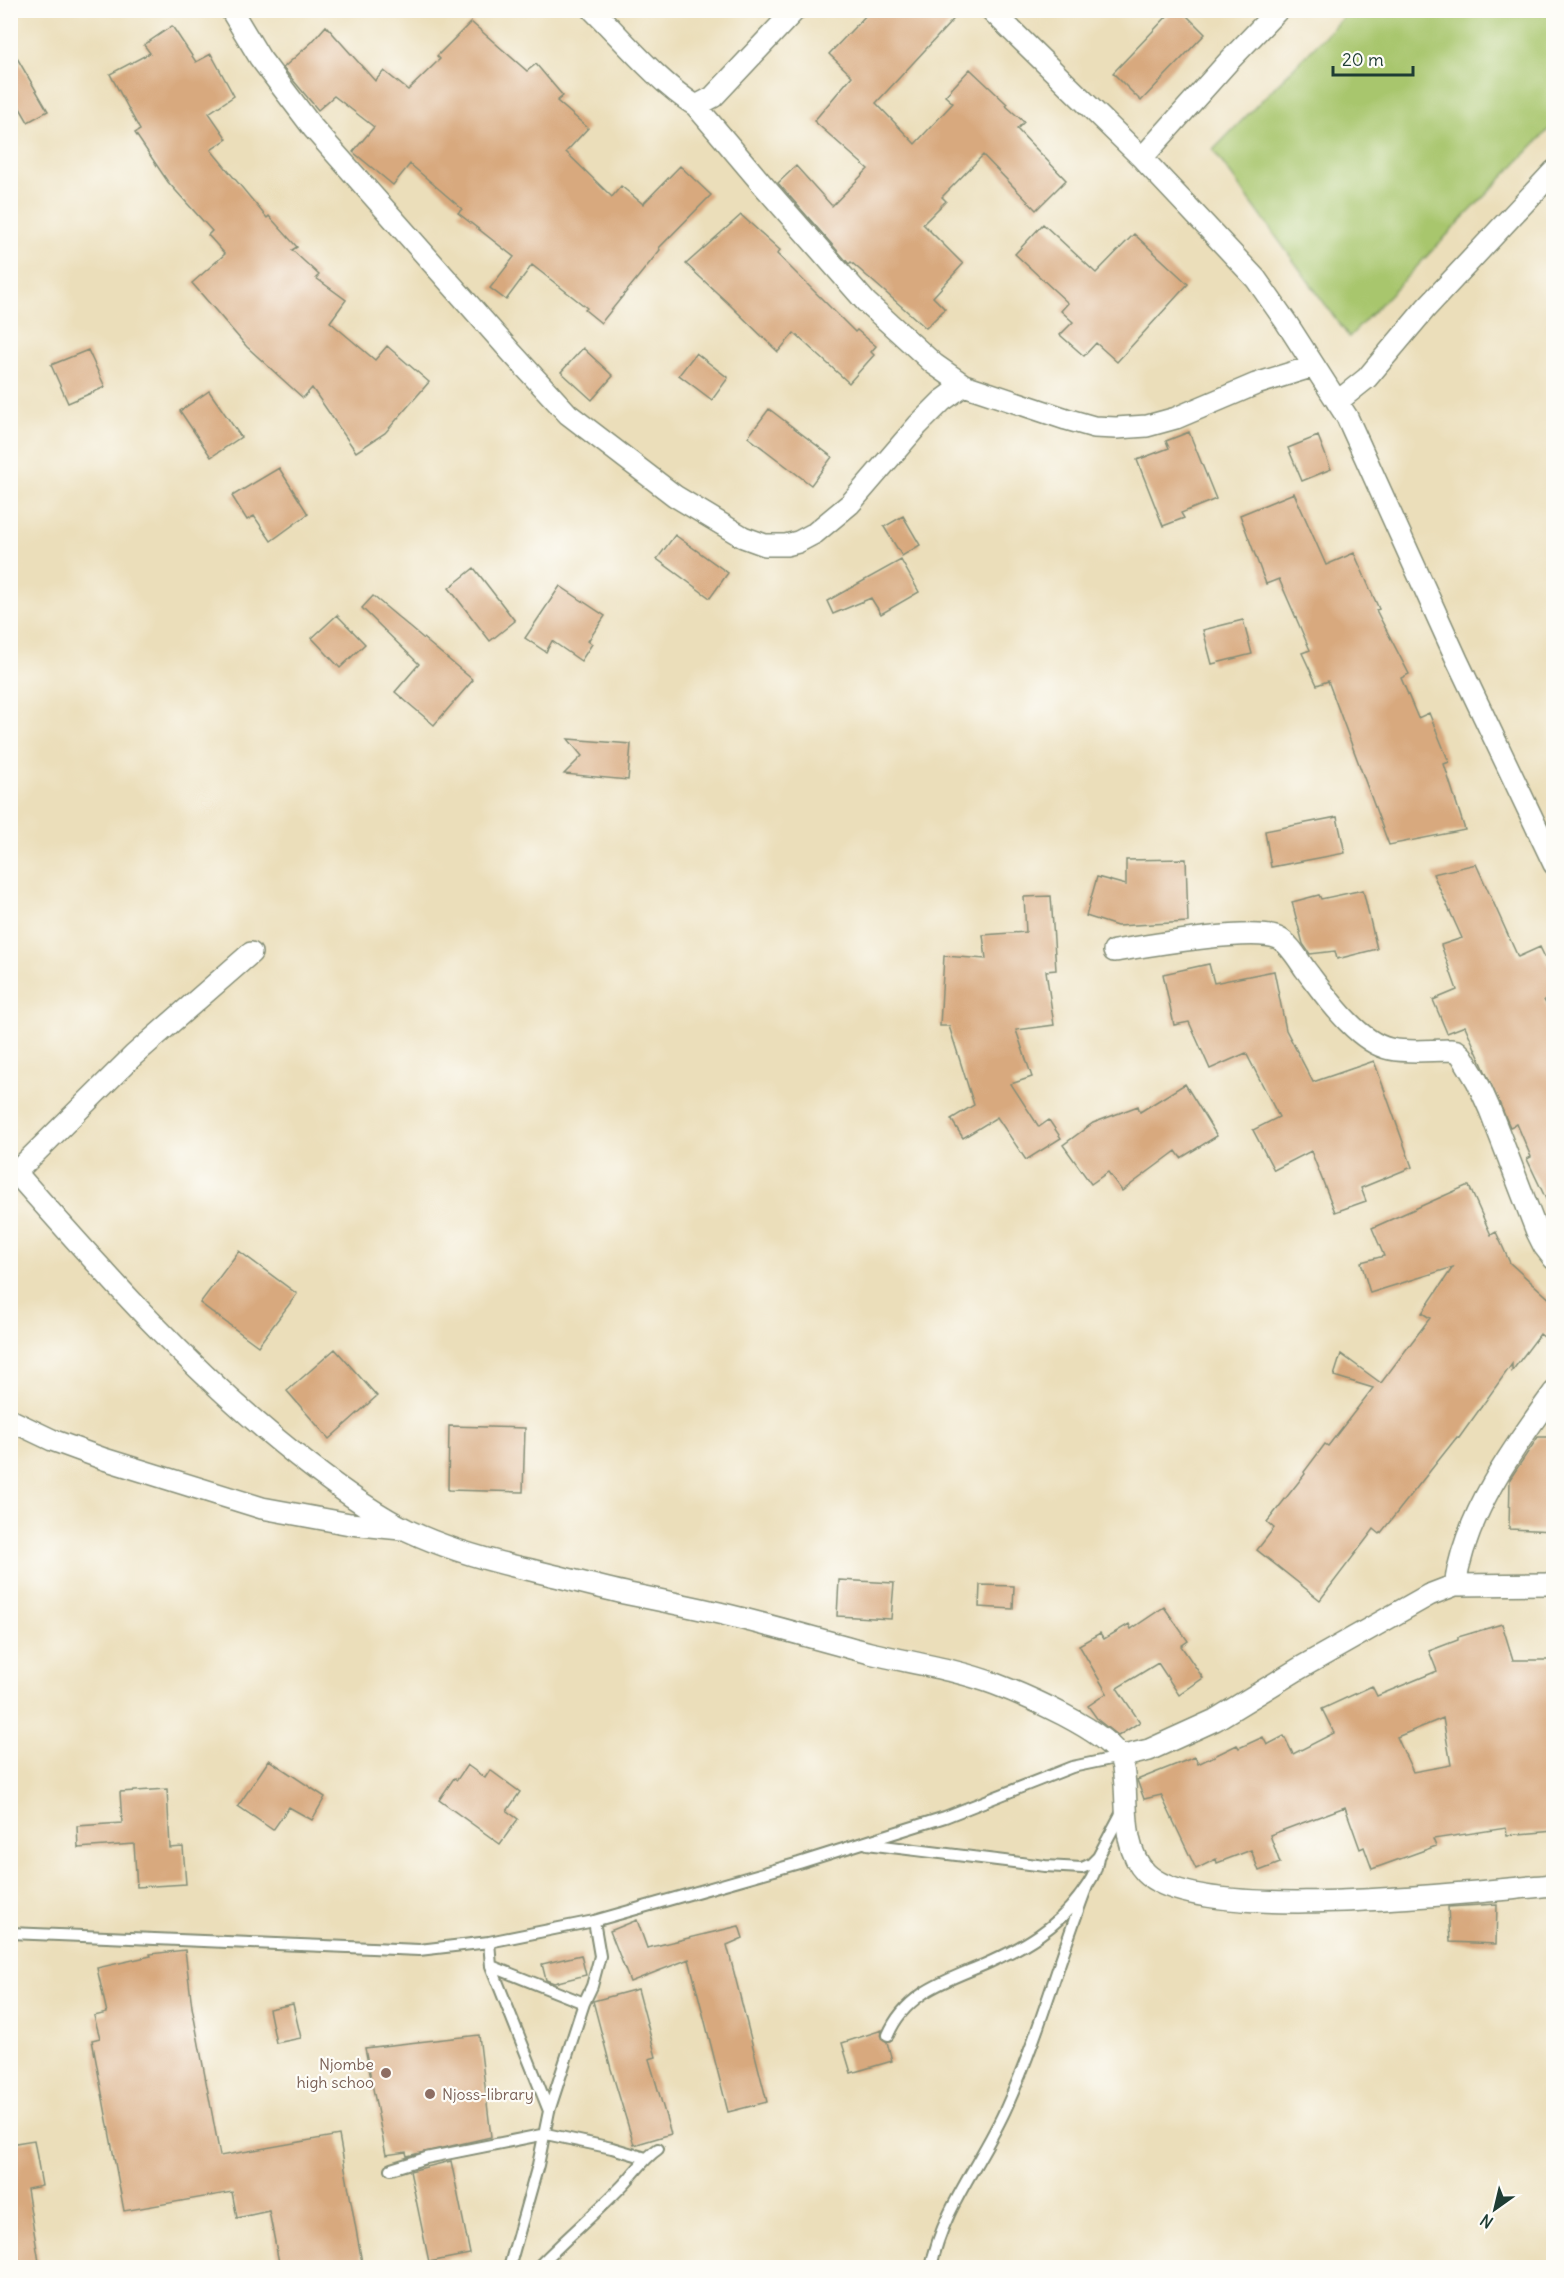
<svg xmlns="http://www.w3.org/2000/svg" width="1564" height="2278" viewBox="0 0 1564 2278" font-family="Delius,sans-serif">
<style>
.green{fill:#a8c66d;stroke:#648250;stroke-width:1.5}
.building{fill:#d8a97e;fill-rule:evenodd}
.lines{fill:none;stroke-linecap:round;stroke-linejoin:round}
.lane-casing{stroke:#858e77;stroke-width:14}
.street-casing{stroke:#858e77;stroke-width:24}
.lane{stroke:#fff;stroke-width:10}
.street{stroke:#fff;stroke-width:21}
.education-dot{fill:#8d6e63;stroke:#fdfcf7;stroke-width:2}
.labels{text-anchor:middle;stroke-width:4.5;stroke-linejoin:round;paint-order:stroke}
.education-label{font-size:16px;fill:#785e54;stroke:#fdfcf7;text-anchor:end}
</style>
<rect width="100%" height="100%" fill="#fdfcf7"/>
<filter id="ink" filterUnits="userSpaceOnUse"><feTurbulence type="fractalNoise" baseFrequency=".0167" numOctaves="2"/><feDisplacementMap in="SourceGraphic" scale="12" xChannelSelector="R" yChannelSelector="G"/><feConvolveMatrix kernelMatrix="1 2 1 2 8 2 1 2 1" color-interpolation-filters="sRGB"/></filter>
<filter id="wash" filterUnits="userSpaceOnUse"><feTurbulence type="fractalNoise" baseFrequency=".008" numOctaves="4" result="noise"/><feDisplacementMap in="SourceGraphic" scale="24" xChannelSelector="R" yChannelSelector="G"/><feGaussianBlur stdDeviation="1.35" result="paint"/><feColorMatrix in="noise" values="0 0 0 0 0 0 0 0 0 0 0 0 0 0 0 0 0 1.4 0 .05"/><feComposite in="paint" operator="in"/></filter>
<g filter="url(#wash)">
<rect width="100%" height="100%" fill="#ebdeba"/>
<path class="green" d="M1350,10L1553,11L1554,124L1349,337L1213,150Z"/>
<g id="blocks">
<path class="building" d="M871,10H962L876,103L915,144L953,103L945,96L970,69L1007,104L1005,105L1024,122L1017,129L1066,180L1036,210L983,155L942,197L946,201L923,224L963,264L933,297L945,309L926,328L851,262L849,264L778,183L796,166L832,206L868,169L814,121L852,76L829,54Z
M1173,10H1181L1205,34L1141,101L1113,73Z
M471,22L527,71L536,64L563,96L557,101L588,128L566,152L612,197L621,186L643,204L680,166L711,195L659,248L660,250L601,323L585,310L587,308L532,265L506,300L490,288L514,257L458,213L462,209L410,164L393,185L353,152L374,127L334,96L318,110L283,68L312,42L326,26L375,81L384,71L408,90L440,59L437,56Z
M172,26L196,62L211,54L234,96L209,113L227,139L211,150L267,218L269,216L297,247L292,250L319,275L316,278L346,300L330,322L375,360L387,346L429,382L385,433L356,452L312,388L303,398L247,347L192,283L225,254L208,235L212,231L168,182L135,133L140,130L110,74L150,53L144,45Z
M10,46L48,111L28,122L10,91Z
M741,215L780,250L777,254L855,332L857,330L876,346L871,352L874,355L849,383L794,333L778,352L730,305L686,264Z
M1043,224L1096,273L1134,234L1188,284L1117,362L1096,343L1084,356L1060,335L1073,322L1061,311L1068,303L1015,254Z
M583,348L613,376L592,400L561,372Z
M88,350L105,387L68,403L51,365Z
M696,353L728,378L712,400L679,375Z
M209,391L241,437L211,457L180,411Z
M769,409L832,457L811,485L748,437Z
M1189,432L1216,499L1181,513L1184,518L1163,526L1137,460L1169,448L1166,441Z
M1318,436L1331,469L1302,481L1288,448Z
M279,468L308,514L271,541L254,516L247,520L232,496Z
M1294,493L1326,565L1354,553L1379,609L1376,610L1409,674L1401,678L1418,718L1429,713L1449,762L1444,764L1465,830L1389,845L1328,681L1317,685L1302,653L1310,650L1279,579L1266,584L1240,515Z
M903,516L920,545L902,556L884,527Z
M675,535L728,573L710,598L657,559Z
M901,560L919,592L881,614L871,598L833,614L827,601Z
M474,568L515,621L490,641L449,588Z
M560,586L605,616L588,641L592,644L581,661L552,641L546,652L525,638Z
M373,596L473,680L434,725L395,692L419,664L362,608Z
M337,615L365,644L340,668L312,638Z
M1243,620L1252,654L1212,664L1203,630Z
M568,739L631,744L628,780L564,774L582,756Z
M1337,817L1345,853L1271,867L1265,831Z
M1186,859L1188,922L1117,926L1086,916L1097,877L1126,885V860Z
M1476,864L1518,957L1540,947L1554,976V996L1544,1000L1554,1019V1216L1527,1159L1531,1157L1517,1124L1510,1127L1465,1026L1447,1033L1433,1000L1457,990L1441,945L1462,938L1433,874Z
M1363,890L1377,949L1337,959L1335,951L1310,954L1303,944L1292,902L1319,895L1321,899Z
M1051,896L1056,970L1046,971L1054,1025L1016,1030L1032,1077L1011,1084L1039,1127L1049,1120L1061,1138L1026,1160L997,1117L963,1138L951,1119L974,1105L949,1026H940L944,956L986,959L983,935L1026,932L1024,897Z
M1209,964L1214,983L1274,971L1286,1030L1313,1082L1374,1061L1412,1167L1361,1188L1366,1201L1335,1212L1311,1151L1274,1170L1253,1130L1279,1117L1246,1053L1210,1069L1189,1022L1174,1025L1163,974Z
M1185,1084L1217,1136L1181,1158L1176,1151L1122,1191L1108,1172L1091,1184L1063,1145L1093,1123L1138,1106L1140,1112Z
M1466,1186H1469L1491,1235L1496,1232L1510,1263L1554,1303V1326L1544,1337L1540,1334L1512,1371V1364L1459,1438L1457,1437L1380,1534L1374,1529L1320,1600L1257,1550L1274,1528L1267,1522L1305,1474L1304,1472L1325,1444L1328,1446L1373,1388L1334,1376L1341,1354L1381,1383L1430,1318L1422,1313L1453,1267L1370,1293L1361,1262L1384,1256L1372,1228Z
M239,1251L297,1294L258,1346L200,1303Z
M335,1349L377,1396L329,1439L287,1391Z
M449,1426L525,1428L523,1492L448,1490Z
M1538,1437H1554V1531L1509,1529L1510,1479Z
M839,1580L894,1583L891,1619L837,1616Z
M980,1585L1014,1586L1013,1609L979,1607Z
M1164,1607L1188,1641L1181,1646L1203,1678L1179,1695L1158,1663L1117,1688L1140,1722L1118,1736L1098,1720L1088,1706L1107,1693L1079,1645L1100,1633L1104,1639L1129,1624L1131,1629Z
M1502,1624L1513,1660H1554V1831L1507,1835L1506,1828L1433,1839L1436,1846L1372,1869L1364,1847L1360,1849L1345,1807L1270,1835L1280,1863L1259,1871L1251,1850L1217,1863L1216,1859L1196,1869L1161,1795L1144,1799L1137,1780L1195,1757L1198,1764L1237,1745L1239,1748L1263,1737L1267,1745L1284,1736L1293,1754L1334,1733L1322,1709L1372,1686L1377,1696L1437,1671L1429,1651L1458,1640V1637ZM1443,1718L1451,1765L1413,1772L1397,1737Z
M269,1760L325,1797L312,1820L289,1807L273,1830L238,1806Z
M467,1765L485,1778L490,1770L520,1792L507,1811L518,1819L500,1844L439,1800L454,1778L457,1780Z
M167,1789L170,1848L183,1847L186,1884L137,1887L134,1844L78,1848L77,1826L122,1823L120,1792Z
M1497,1904L1496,1944L1450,1942L1448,1907Z
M637,1920L647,1948L739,1926L743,1938L727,1945L767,2102L728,2112L689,1959L630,1982L610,1931Z
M185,1950L192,2007L220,2156L339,2135L363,2268H280L269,2211L237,2218L232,2192L124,2211L92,2040L100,2038L94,2016L107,2013L97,1968L151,1956L150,1954Z
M581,1955L586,1975L554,1983L546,1980L542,1964Z
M638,1989L656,2057L649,2059L671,2134L634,2145L611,2069L593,2001Z
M293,2004L301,2038L276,2043L269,2009Z
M882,2030L881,2038L887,2042L892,2061L851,2073L842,2043Z
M479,2035L491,2137L407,2156L406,2152L386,2155L365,2048Z
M34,2140L42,2186L27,2189L40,2268H10V2144Z
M451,2161L470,2254L429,2262L410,2171Z"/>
</g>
</g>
<g filter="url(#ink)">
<use href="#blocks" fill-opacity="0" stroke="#858e77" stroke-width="1.5"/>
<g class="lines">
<g class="lane-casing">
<path id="lane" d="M867,1844L1045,1866L1082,1868L1091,1864L1098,1857L1123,1810
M10,1933L419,1950L489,1942L594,1921L799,1863L945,1817L1072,1767L1120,1757
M489,1942L491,1966L549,2111
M491,1966L584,2003
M888,2035C907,1990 950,1980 990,1962C1025,1946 1056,1928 1079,1897C1089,1883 1096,1875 1098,1857
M391,2169L426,2158L546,2134L612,2148L646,2158
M509,2268L538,2165L549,2111L584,2003L592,1986L600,1956L594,1921
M537,2268C565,2239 595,2214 622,2186C635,2173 643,2159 658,2149
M931,2268C942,2208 983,2161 1007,2106C1039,2035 1059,1959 1087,1886"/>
</g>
<g class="street-casing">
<path id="street" d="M231,10L260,58L313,128L511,352L568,414L675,496L743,537L765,545H786L798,542L815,533L850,504L918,425L942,401L964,385
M593,10C626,43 657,81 696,106L713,97L795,10
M991,10L1142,158L1226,247L1256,279L1286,322L1347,417L1457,660L1554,864
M696,106L762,184L866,302L934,364L964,385L1066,419L1094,427L1116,428L1147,426L1176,418L1256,384L1314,366
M1142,158L1228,62L1278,10
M1337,402L1367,378L1426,308L1554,171
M1114,951C1145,946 1252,927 1278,938C1289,943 1298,959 1305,969C1325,995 1357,1042 1390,1049C1410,1053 1430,1050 1450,1050L1457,1051L1462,1056L1477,1081L1490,1110L1537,1232L1544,1246L1554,1259
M10,1166C103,1272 197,1379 309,1465C340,1489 373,1513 409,1531C445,1548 483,1559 522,1568C558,1576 593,1586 629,1594C659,1600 689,1606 719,1613C770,1625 820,1640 870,1653C912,1663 955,1669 995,1684C1024,1695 1108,1731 1120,1758C1124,1766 1124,1777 1125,1785C1127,1814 1124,1851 1146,1873C1199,1926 1475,1891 1554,1885
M16,1172L134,1055L251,953
M10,1420L52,1440L104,1459L262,1508L350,1524L401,1529
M1455,1585C1466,1513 1512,1450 1554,1392
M1120,1757L1149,1750L1215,1720L1300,1668L1429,1595L1455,1585L1554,1584"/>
</g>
<use href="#lane" class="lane"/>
<use href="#street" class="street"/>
</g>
</g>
<g class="education-dot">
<circle cx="386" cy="2073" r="6"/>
<circle cx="430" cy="2094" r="6"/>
</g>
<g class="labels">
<g class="education-label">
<text x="374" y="2070">Njombe<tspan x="374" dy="18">high schoo</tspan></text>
<text x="442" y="2100" text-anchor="start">Njoss-library</text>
</g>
</g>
<rect width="1564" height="2278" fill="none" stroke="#fdfcf7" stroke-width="36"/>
<g transform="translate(1495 2209) rotate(214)" stroke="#fdfcf7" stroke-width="4.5" paint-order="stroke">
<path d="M0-4.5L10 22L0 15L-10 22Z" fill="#1f3d34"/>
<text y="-9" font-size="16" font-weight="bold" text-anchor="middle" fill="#1f3d34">N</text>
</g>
<path d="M1333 66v9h80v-9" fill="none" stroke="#1f3d34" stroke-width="3"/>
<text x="1342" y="66" font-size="18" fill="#1f3d34" stroke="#fdfcf7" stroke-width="4.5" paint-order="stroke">20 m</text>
</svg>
